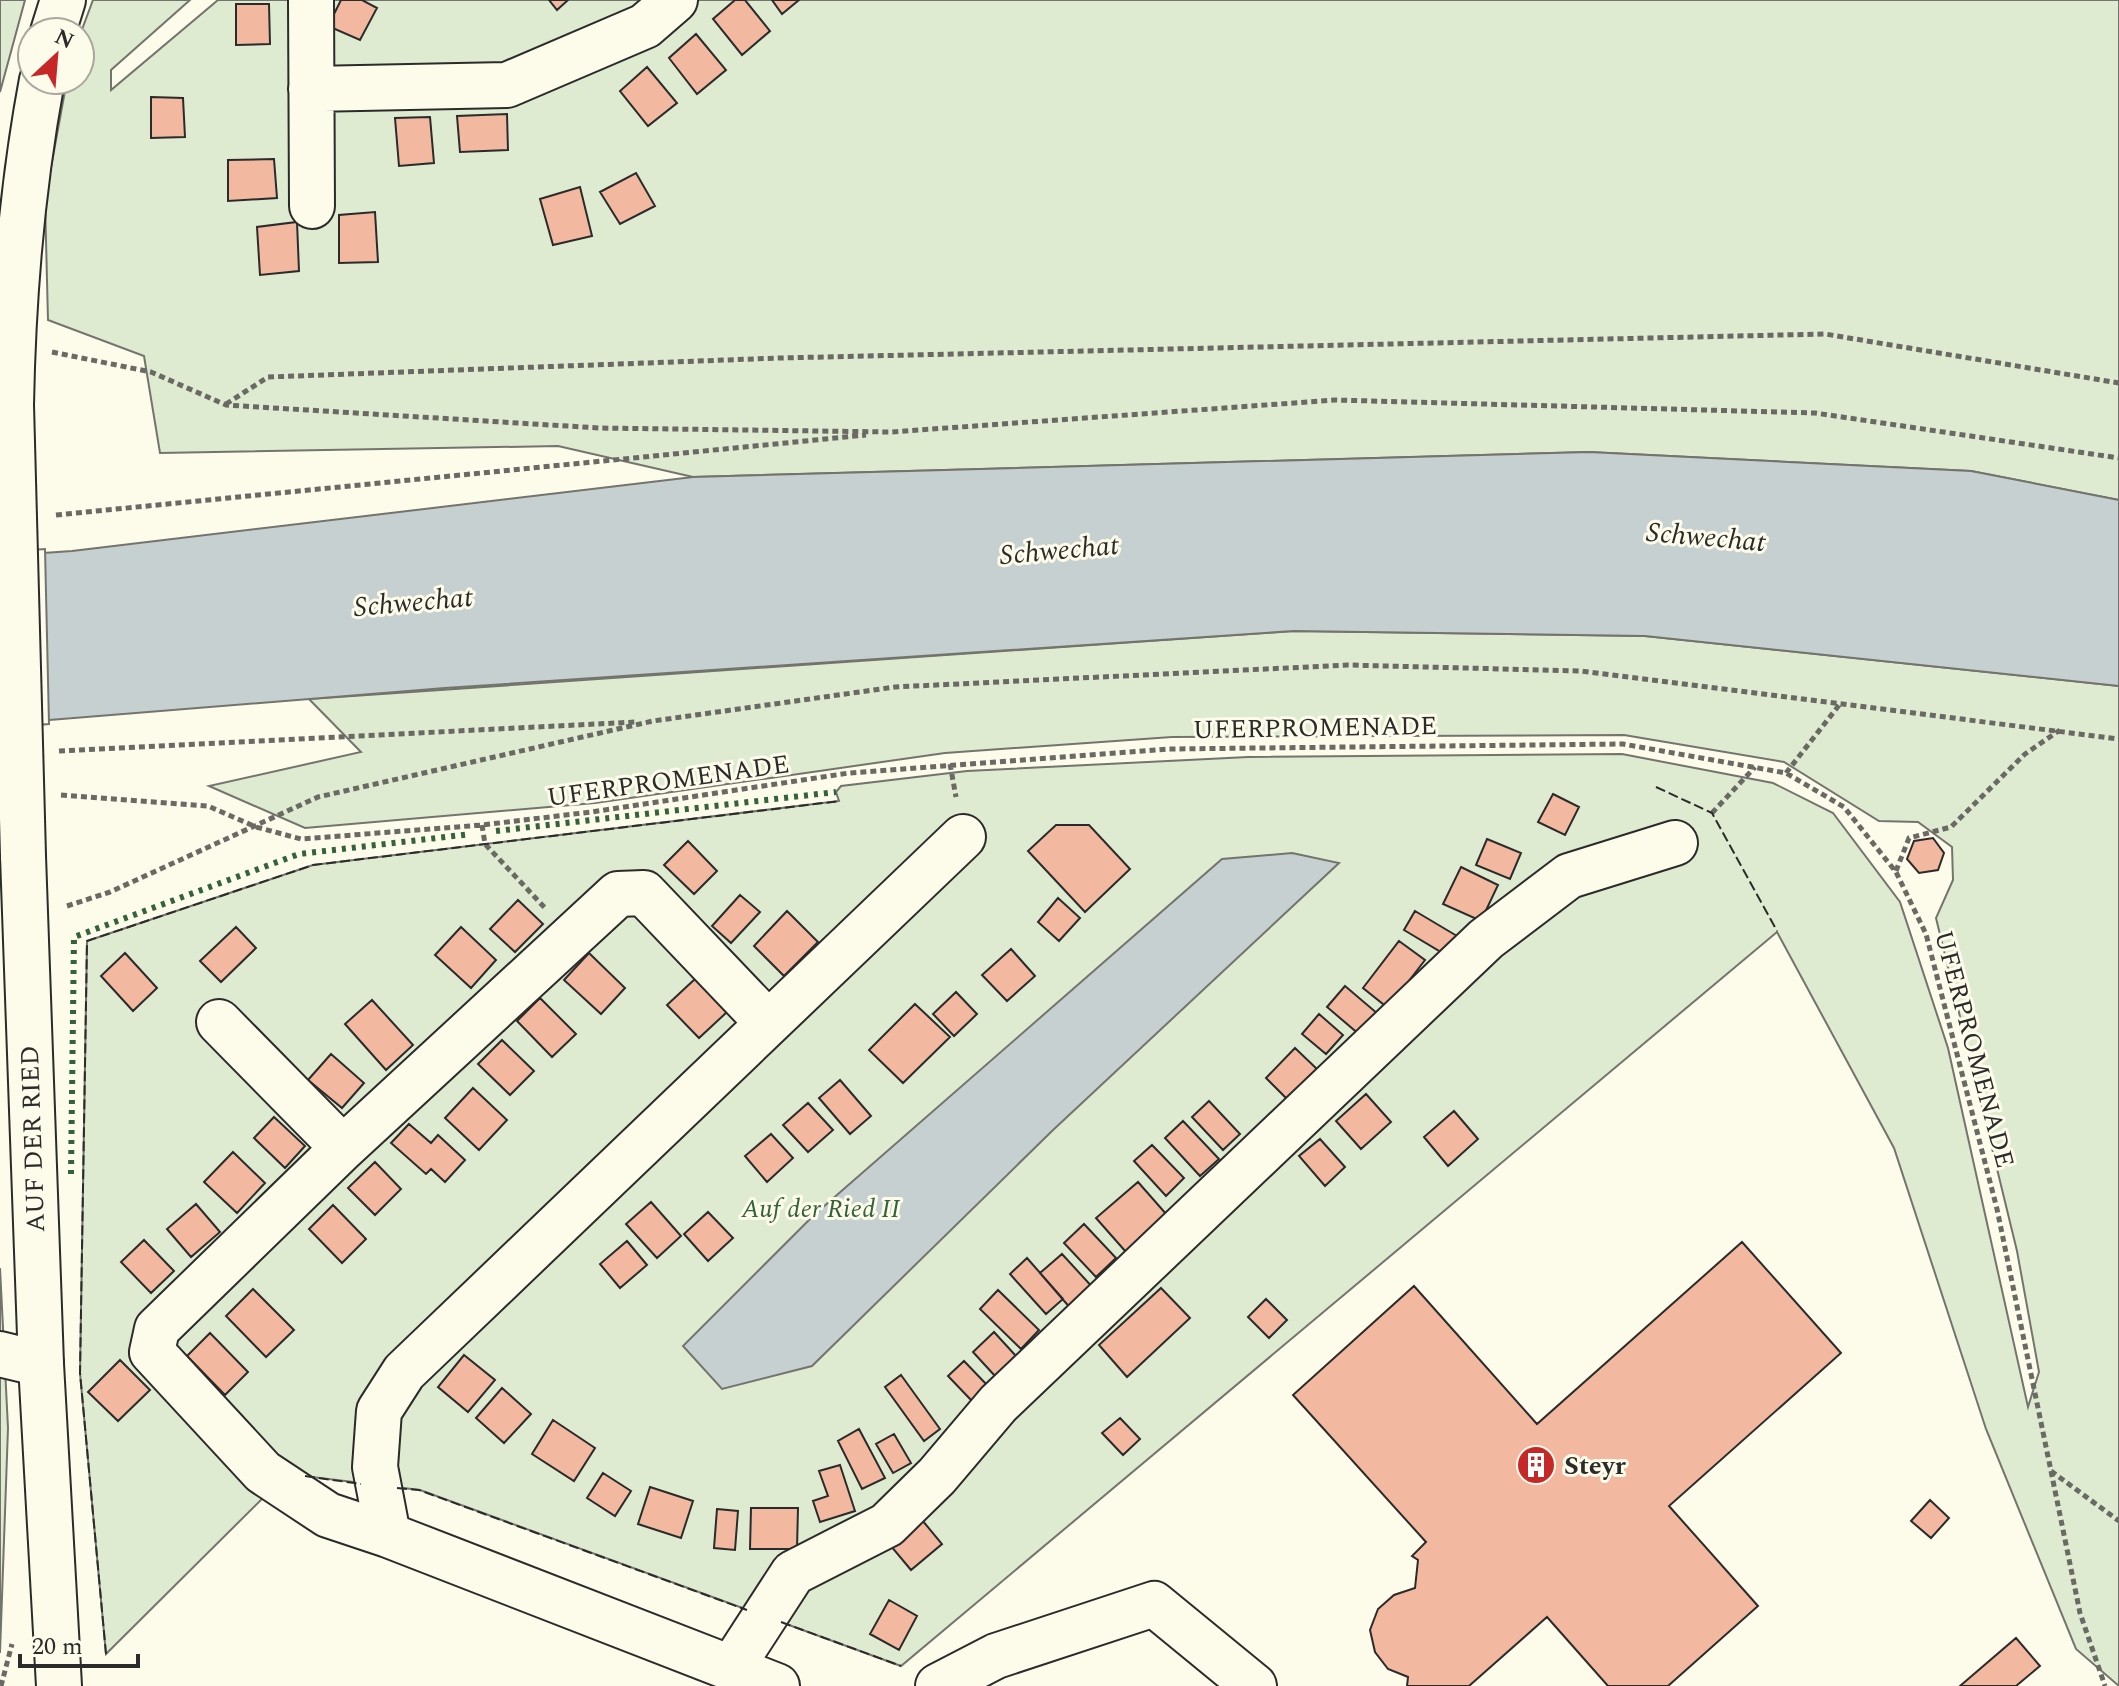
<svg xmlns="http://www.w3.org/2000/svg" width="2119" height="1686" viewBox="0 0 2119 1686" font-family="Spectral,serif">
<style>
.green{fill:#deebd1;stroke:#74746e;stroke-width:2}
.water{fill:#c7d0d0;stroke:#74746e;stroke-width:2}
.pier{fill:#fdfbea;stroke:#74746e;stroke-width:2}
.building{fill:#f2b8a0;stroke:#2b2b2b;stroke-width:2}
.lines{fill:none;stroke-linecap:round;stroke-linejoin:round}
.minor-casing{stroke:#2b2b2b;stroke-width:48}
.major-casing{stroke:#2b2b2b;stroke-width:48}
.path{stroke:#6a6964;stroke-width:5;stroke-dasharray:6 4;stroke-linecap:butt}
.minor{stroke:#fdfbea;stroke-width:44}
.major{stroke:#fdfbea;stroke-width:44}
.major-bridge-casing{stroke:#2b2b2b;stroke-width:48;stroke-linecap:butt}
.major-bridge{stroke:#fdfbea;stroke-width:44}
.hedge{stroke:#34623c;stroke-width:6;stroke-dasharray:4 6;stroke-linecap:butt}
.fence{stroke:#2b2b2b;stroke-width:2;stroke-dasharray:10 4;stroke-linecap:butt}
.labels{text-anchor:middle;stroke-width:6;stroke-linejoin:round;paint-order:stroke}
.street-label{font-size:26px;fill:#2b2b2b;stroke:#fdfbea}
.park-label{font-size:26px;font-style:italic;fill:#34623c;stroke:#fdfbea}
.poi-label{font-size:26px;font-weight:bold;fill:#2b2b2b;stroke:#fdfbea;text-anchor:start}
.water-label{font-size:28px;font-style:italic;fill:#2b2b2b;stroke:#fdfbea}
</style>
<rect width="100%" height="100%" fill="#fdfbea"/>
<path class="green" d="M0,0H25L0,92Z
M93,0H190L111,70V90L218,0H2119V500L1971,471L1589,452L693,477L558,446L160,453L144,356L48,320L45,200L67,80H80V35Z
M1294,631L1645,636L2119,686V1686L2076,1649L1986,1429L1894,1148L1777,932L901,1666L420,1490L287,1474L106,1654L80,1373L87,941L313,865L839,801L836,792L841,786L967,771L1248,757L1622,754L1773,783L1833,813L1900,902L1948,1048L2028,1407L2039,1372L2017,1251L1936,918L1953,880L1952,847L1918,822L1879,821L1784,762L1624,735L1172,737L945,753L595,803L305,828L209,786L361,752L309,699Z
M0,1268L8,1428L0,1653Z"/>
<path class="water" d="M1589,452L1971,471L2119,500V686L1645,636L1294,631L445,688L0,724V556L72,551L693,477Z
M1292,853L1339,863L1052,1131L812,1366L722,1389L683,1346L814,1215L1222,859Z"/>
<path class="pier" d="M45,549L49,724L0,728V552Z"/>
<path class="building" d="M341,0H362L377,8L360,40L328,26Z
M549,0H568L557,10Z
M735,0H745L770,31L742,55L713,19Z
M772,0H799L782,14Z
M236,4H269L270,44L236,45Z
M696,34L726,70L697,94L669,58Z
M647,67L677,103L648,126L620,91Z
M151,97L183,98L185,137L151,138Z
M507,114L508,150L460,152L457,116Z
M430,117L434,163L399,166L395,118Z
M274,159L277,198L228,201V160Z
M636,173L655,206L620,224L600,192Z
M580,187L592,236L553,245L540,199Z
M375,212L378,262L339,263V215Z
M297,222L299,271L260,275L257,227Z
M1553,794L1579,807L1565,835L1538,822Z
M1056,825H1089L1130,869L1085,912L1028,851Z
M1933,838L1944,853L1938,870L1919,873L1907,859L1914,841Z
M1487,839L1521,853L1510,879L1476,865Z
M688,841L717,871L694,894L664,865Z
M1461,867L1498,885L1481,921L1443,904Z
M740,895L760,912L731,943L712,926Z
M1058,898L1080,918L1059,941L1038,922Z
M518,900L543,924L515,952L490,929Z
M787,911L818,942L784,976L754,946Z
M1415,911L1457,936L1446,955L1404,930Z
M236,927L256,948L221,982L200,961Z
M461,927L496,960L471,988L435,955Z
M1399,941L1425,960L1388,1008L1363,988Z
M1011,949L1035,976L1007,1001L982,975Z
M125,953L157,988L133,1011L101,976Z
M589,953L625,988L601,1014L564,980Z
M695,979L727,1012L699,1038L667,1005Z
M1345,986L1378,1014L1360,1035L1327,1007Z
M956,992L977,1014L954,1036L933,1014Z
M540,998L576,1034L552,1057L517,1021Z
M372,1000L413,1045L386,1070L345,1024Z
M915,1004L950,1037L903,1083L869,1050Z
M1319,1014L1343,1035L1326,1054L1302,1034Z
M502,1040L534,1071L510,1095L478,1064Z
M1295,1048L1318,1070L1289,1101L1266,1078Z
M331,1054L364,1083L342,1108L308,1080Z
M840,1080L871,1116L850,1134L819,1098Z
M473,1088L507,1120L479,1150L445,1118Z
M1366,1094L1391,1122L1361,1149L1336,1121Z
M1209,1101L1240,1134L1223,1150L1192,1117Z
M808,1103L833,1130L808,1152L783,1125Z
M1454,1111L1478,1139L1448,1166L1424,1137Z
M274,1117L305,1146L285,1168L254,1138Z
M1183,1121L1219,1159L1200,1176L1165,1138Z
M409,1124L431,1143L438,1135L465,1160L445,1182L431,1169L426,1174L391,1143Z
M771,1134L793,1158L767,1182L745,1156Z
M1320,1139L1345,1167L1325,1186L1299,1156Z
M1152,1145L1184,1178L1166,1196L1134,1161Z
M233,1152L265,1183L237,1213L204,1182Z
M375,1162L401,1189L375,1215L348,1188Z
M1138,1182L1167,1215L1126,1252L1096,1218Z
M651,1202L681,1236L657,1258L626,1224Z
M196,1204L220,1232L191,1257L167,1229Z
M333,1205L366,1239L342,1263L309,1229Z
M708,1212L733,1238L708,1261L684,1234Z
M1084,1224L1116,1258L1096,1277L1064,1243Z
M144,1240L174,1271L151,1293L121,1262Z
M627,1241L647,1265L620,1288L600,1264Z
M1742,1242L1841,1353L1669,1506L1758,1606L1668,1686H1608L1547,1617L1469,1686H1407L1408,1677L1388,1669L1375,1652L1370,1630L1378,1609L1394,1595L1415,1588L1418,1560L1412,1556L1426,1542L1293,1395L1414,1286L1537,1424Z
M1062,1254L1095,1290L1072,1310L1040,1273Z
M1027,1258L1063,1299L1046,1314L1010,1274Z
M1161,1288L1190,1318L1127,1377L1099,1345Z
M253,1289L294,1330L266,1357L226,1316Z
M998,1290L1039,1330L1021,1349L980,1309Z
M1266,1299L1287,1320L1269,1338L1248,1317Z
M994,1332L1016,1356L995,1376L973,1352Z
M210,1333L248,1372L225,1395L187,1356Z
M464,1355L495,1380L468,1412L438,1387Z
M120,1360L150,1390L118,1421L88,1392Z
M964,1361L988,1386L972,1401L948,1376Z
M901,1375L940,1429L924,1441L885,1387Z
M502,1388L531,1414L504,1443L476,1418Z
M1120,1418L1140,1439L1123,1455L1102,1433Z
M553,1420L595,1448L574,1481L532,1454Z
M859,1429L885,1478L862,1489L838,1441Z
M894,1434L911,1463L893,1473L876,1444Z
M840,1465L855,1511L820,1522L813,1501L828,1496L819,1471Z
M603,1473L631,1491L615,1516L587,1498Z
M650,1487L693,1501L681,1538L638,1524Z
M1930,1500L1949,1518L1931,1538L1911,1521Z
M751,1508H798L797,1549H750Z
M717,1509L738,1511L735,1550L714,1548Z
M922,1520L942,1544L911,1570L890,1545Z
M889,1600L917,1616L899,1650L870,1634Z
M2016,1638L2040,1666L2016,1686H1960Z"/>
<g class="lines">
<g class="minor-casing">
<path id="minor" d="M311,0L312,206
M311,89L507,85L645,26L675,0
M219,1022L343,1148
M768,1023L644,893L618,894L343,1148L157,1329L152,1352L263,1472L328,1515L388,1535L777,1686
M0,1354L41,1364
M388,1535L375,1467L379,1411L404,1372L963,837
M732,1667L793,1573L887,1525L937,1476L998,1404L1486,939L1569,876L1675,843
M938,1686L996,1656L1154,1604L1254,1686"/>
</g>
<g class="major-casing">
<path id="major" d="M53,32L63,0
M11,405C13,296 22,187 42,80
M23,856L41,1364L59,1686"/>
</g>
<path class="path" d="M52,352L151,372L226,405L599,428L891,432L1335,400L1815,413L2119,458
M226,404L268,377L780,358L1825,334L2119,383
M56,515L866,435
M59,751L636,722
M950,764L956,797
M1786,773L1840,704
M61,795L208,806L256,827L301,839L482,825L591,812L849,773L1169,749L1623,744L1786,773L1844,807L1896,872L1926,934L1997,1209L2051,1471L2119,1521
M1712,813L1755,767
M482,825L485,844L545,908
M1896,871L1909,838L1951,827L2025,754L2060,730
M67,906L110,892L318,797L653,721L895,687L1348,665L1581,671L2119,739
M2051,1471L2080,1613L2105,1686
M1,1686L12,1644"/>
<use href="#minor" class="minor"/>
<use href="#major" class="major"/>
<g class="major-bridge-casing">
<path id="major-bridge" d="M11,405L23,856"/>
</g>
<use href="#major-bridge" class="major-bridge"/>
<path class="hedge" d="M496,831L836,792
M71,1174L74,937L299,854L471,834"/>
<path class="fence" d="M1656,787L1712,813L1777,931
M305,1476L361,1484
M397,1488L419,1490L747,1610
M781,1622L901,1666
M106,1654L80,1373L87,941L313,865L840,801"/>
</g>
<defs>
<g id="building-disc" transform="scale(2)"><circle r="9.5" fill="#c62828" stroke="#fdfbea"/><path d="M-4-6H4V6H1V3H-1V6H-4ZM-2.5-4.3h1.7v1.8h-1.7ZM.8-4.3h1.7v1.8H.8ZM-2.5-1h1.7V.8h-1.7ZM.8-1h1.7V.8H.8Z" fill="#fff"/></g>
</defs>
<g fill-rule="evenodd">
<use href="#building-disc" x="1536" y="1465"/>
</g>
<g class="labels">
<g class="street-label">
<text transform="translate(1315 727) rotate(-1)" y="9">UFERPROMENADE</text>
<text transform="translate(668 780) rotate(-8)" y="9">UFERPROMENADE</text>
<text transform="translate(1975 1049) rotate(75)" y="9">UFERPROMENADE</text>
<text transform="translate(32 1139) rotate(-92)" y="9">AUF DER RIED</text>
</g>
<g class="park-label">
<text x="821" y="1217">Auf der Ried II</text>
</g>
<g class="poi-label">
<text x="1564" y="1474">Steyr</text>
</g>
<g class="water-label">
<text transform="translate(1706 536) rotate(5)" y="10">Schwechat</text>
<text transform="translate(1059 549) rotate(-5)" y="10">Schwechat</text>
<text transform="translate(413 601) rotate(-5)" y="10">Schwechat</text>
</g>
</g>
<g transform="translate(56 56) rotate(26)"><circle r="38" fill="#fdfbea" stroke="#a9a89e" stroke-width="2"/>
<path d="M0-6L14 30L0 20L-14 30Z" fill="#c62828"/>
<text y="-12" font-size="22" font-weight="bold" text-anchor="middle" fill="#2b2b2b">N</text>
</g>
<path d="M20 1654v12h118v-12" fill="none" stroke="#2b2b2b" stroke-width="4"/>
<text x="32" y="1654" font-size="24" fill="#2b2b2b" stroke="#fdfbea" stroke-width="6" paint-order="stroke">20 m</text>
</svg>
